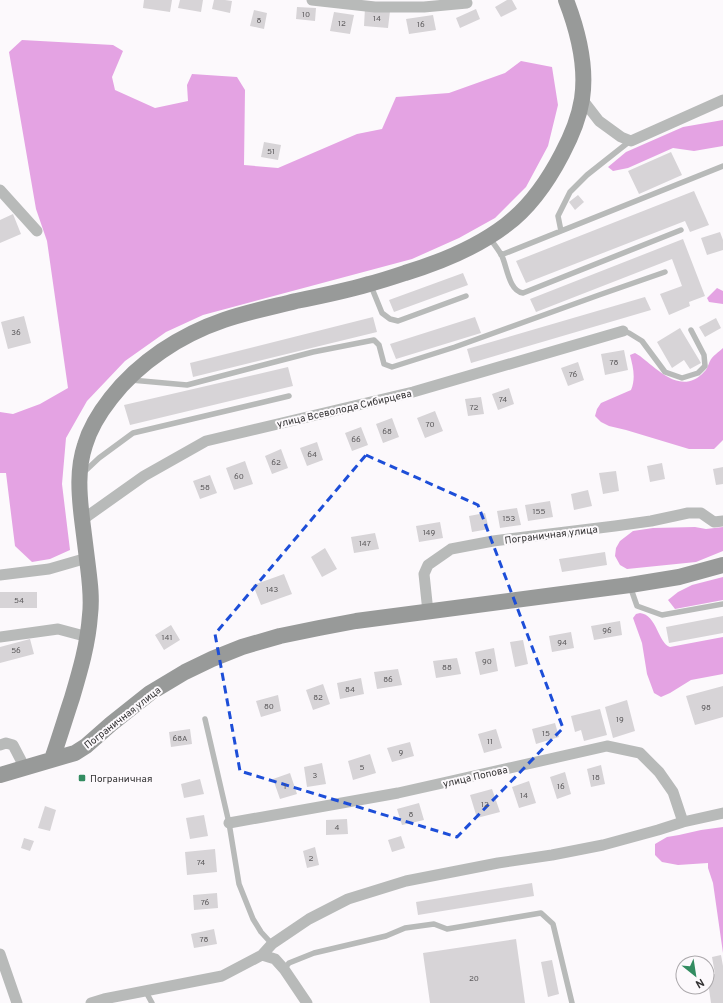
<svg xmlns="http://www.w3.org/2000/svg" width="723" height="1003" viewBox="0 0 723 1003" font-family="Overpass,sans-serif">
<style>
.forest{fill:#e4a3e3}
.building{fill:#d7d4d7}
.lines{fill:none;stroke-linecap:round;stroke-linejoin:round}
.service{stroke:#b8bab9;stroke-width:5.5}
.minor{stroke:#b8bab9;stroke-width:11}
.secondary{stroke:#989a99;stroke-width:16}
.marked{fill:none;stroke:#1d4ed8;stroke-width:3;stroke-dasharray:8 5;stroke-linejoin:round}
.poi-dot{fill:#338c61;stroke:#fcf9fc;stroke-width:1.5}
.labels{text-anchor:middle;stroke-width:4;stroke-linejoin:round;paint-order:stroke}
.number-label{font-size:8px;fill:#5c5a5c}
.street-label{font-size:10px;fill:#333233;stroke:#fcf9fc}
.poi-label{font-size:10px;fill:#333233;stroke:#fcf9fc;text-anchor:start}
</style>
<rect width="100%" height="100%" fill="#fcf9fc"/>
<path class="forest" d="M22,40L113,45L123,51L112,77L115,90L155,108L188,101L187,85L192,74L237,77L245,90L244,165L278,168L357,134L382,129L396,97L449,93L505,73L521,61L552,67L558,105L548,146L526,187L495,218L459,238L412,259L203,315L166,332L125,361L87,401L66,438L62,484L70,550L50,559L32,562L15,546L6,473H0V412L13,414L40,404L68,388L47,241L36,209L9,52Z
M723,120V146L694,151L673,148L628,168L613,171L608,167L626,152L683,127Z
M717,288L723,291V304L709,302L707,298Z
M723,348V440L714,449H689L626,430L609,426L601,422L595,416L597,409L601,403L631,390C636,378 633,367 630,355L635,353L640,356C658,370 682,396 704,372C707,370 708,365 710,361C712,356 719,352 723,348Z
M695,527L706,529L723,527V551L696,562L627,569L620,565L615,556L616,548L620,541L633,531L653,528Z
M723,577V600L675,609L668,600L678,592L692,585Z
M640,613C657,615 658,643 670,647L723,637V674L691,680L670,693L661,697L654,693L647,674L642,643L633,618L636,614Z
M723,827V953L713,883L708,868V863L678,865L662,862L655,855V844L667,837L679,835L701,830Z"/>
<path class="building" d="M144,0H172L170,12L143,8Z
M180,0H203L201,12L178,8Z
M214,0H225L232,1L230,13L212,9Z
M507,0H512L517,9L501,17L495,7Z
M297,7L316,8L315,21L296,19Z
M365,8L390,11L388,28L364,26Z
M476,9L480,19L460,28L456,18Z
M254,10L267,13L264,29L250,26Z
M334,12L354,15L350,34L330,31Z
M433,15L436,30L409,34L406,19Z
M264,142L281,145L278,160L261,157Z
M671,152L682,175L639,194L628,171Z
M694,191L709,225L690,232L685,221L526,283L516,261Z
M578,195L584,202L575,210L569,202Z
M13,214L21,234L0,243V220Z
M720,232L723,240V250L707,255L701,238Z
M683,239L705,296L689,302L690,306L669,315L660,294L682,286L672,259L536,312L530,299Z
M463,273L468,285L394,312L389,300Z
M645,297L651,310L471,363L467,349Z
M24,316L31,343L8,349L1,322Z
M373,317L377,332L193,377L190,363Z
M475,317L481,333L396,359L390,344Z
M716,318L721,328L705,337L699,327Z
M680,328L701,363L690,369L684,360L672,368L657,342Z
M624,350L628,370L605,375L601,354Z
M578,362L584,380L568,386L561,368Z
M288,367L293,386L130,425L124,405Z
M509,388L514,404L498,410L492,394Z
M481,397L484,414L468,416L465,399Z
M435,411L443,431L425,438L417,418Z
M392,418L399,437L383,443L376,424Z
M361,427L368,445L352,451L345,433Z
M317,442L323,460L307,466L300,448Z
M281,449L288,468L272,474L265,456Z
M245,461L253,484L234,490L226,468Z
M662,463L665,479L650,482L647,466Z
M723,467V484L716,485L713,469Z
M616,471L619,491L603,494L599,473Z
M210,475L217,493L200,499L193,481Z
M588,490L592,506L574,510L571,494Z
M550,501L553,517L528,521L525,505Z
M517,508L521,525L500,528L497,511Z
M485,513L489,529L472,532L469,516Z
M440,522L443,538L419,542L416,526Z
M375,533L379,549L354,553L351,537Z
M325,548L337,569L322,577L311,557Z
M605,552L607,565L562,572L559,559Z
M284,574L292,594L261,605L253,585Z
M0,592H37V608H0Z
M723,616V633L669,643L666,627Z
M620,621L622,635L594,640L591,626Z
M171,625L180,640L164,650L155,635Z
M571,632L574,648L552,652L549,636Z
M30,639L34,654L0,663V647Z
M523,640L528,664L515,667L510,642Z
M494,648L498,671L480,675L475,652Z
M457,658L461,674L436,678L433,661Z
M398,669L402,685L377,689L374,672Z
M361,678L364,694L340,699L337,683Z
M323,684L330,704L313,710L306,690Z
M723,686V717L695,725L686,696Z
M278,695L281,711L261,717L256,701Z
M627,700L635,731L613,738L605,707Z
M600,709L607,735L584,741L581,730L575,732L571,716Z
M555,723L559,737L536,744L532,729Z
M190,729L192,744L171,747L169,732Z
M496,729L502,748L484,753L478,734Z
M410,742L414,756L392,762L387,748Z
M370,754L376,773L353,780L348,761Z
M322,763L326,784L307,787L304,767Z
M601,765L605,784L591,787L587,769Z
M565,772L571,794L557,799L550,777Z
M290,773L297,794L280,799L273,779Z
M200,779L204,794L184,798L181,784Z
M529,781L536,803L519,808L512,787Z
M492,789L500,812L477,818L470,795Z
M419,803L424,820L402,825L397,809Z
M45,806L56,810L50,831L38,828Z
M204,815L208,836L190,839L186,818Z
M347,819L348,834L326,835V820Z
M401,836L405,848L392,852L388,840Z
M24,838L34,841L30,851L21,848Z
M315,847L319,865L307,868L303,851Z
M215,849L217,872L187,875L185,852Z
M532,883L534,896L418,915L416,902Z
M217,893L218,908L194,910L193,895Z
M214,929L217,944L194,948L191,934Z
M516,939L525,1003H430L423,953Z
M721,955L723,966V1003H711L707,975L715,974L712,957Z
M552,960L559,994L548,997L541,962Z"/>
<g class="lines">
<path class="service" d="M561,231L558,216L570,192L587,175L630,141
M489,237C493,243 498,249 502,256C507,267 509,291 523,293L681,230
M501,255L723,166
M371,286L382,313L390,319L398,321L466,296
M623,331L629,333L642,341L665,372L682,378L698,373L705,366L704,355L691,330
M131,380L187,385L313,352L374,340L379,345L384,364L392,367L455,347L599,295L665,272
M83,473L99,458L133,433L289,396
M630,586L637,606L662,615L723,604
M205,719L229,823L239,884L253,919L261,932L272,944
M284,969L289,963L314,953L386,936L405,928L434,924L447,929L541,913L553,924L572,1003
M146,992L152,1003"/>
<path class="minor" d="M312,0L375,7H424L467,3
M582,99L599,121L621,137L631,141L723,100
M0,190L37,231
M82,520L144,476L206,441L413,392L623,331
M0,575L49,569L87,558
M428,612L424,574L428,565L451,549L493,541L615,526L651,521L688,513H701L714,522L723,521
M0,637L58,629L88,637
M0,745L6,743L13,745L25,768
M229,823L398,793L607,746L640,753L659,772L673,792L683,822
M0,954L17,1003
M262,955L275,959L284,969L307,1003
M91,1003L104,999L222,976L262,955L272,944L309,919L348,899L406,881L498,863L552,855L603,845L658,830L683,822L723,813"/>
<path class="secondary" d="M52,759C59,739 65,719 72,698C80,671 88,644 90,615C92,599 90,583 88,567C86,551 84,535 82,519C79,494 77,469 85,445C90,428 100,412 111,398C139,362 180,335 224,320C247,312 272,307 296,301C321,296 345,291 369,284C381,281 393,277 405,273C441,262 476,248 506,225C530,207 548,181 562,154C571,137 579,118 582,99C587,66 578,31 566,0
M0,775L75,753L86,746L111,724L150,693L185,672L212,659L242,647L280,636L319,628L356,621L630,585L679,577L723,565"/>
</g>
<path class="marked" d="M366,455L478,505L563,728L457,837L240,771L215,634Z"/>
<rect class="poi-dot" x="78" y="774" width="8" height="8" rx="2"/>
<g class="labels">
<g class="number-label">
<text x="306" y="17">10</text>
<text x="377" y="21">14</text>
<text x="259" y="23">8</text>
<text x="342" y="26">12</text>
<text x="421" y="27">16</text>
<text x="271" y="154">51</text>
<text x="16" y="335">36</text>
<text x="614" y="365">78</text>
<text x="573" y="377">76</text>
<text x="503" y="402">74</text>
<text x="474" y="410">72</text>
<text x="430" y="427">70</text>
<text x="387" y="434">68</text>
<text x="356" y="442">66</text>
<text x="312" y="457">64</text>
<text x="276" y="465">62</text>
<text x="239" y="479">60</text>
<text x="205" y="490">58</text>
<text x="539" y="514">155</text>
<text x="509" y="521">153</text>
<text x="429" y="535">149</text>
<text x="365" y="546">147</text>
<text x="272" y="592">143</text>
<text x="19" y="603">54</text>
<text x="607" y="633">96</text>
<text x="167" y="640">141</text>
<text x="562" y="645">94</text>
<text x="16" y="653">56</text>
<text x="487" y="664">90</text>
<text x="447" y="670">88</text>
<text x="388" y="682">86</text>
<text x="350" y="692">84</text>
<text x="318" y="700">82</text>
<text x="269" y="709">80</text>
<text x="706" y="710">98</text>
<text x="620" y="722">19</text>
<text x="546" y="736">15</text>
<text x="180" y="741">68А</text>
<text x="490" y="744">11</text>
<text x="401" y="755">9</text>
<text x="362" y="770">5</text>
<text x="315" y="778">3</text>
<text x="596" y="780">18</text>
<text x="285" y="789">1</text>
<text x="561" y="789">16</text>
<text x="524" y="798">14</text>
<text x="485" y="807">12</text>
<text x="411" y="817">8</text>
<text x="337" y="830">4</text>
<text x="311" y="861">2</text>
<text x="201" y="865">74</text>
<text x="205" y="905">76</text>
<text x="204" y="942">78</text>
<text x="474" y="981">20</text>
</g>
<g class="street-label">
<text transform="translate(344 408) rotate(-13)" y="4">улица Всеволода Сибирцева</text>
<text transform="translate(551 534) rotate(-7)" y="4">Пограничная улица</text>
<text transform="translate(122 717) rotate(-38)" y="4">Пограничная улица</text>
<text transform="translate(475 776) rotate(-13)" y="4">улица Попова</text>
</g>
<g class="poi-label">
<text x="90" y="782">Пограничная</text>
</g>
</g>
<g transform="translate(695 975) rotate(150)"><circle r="19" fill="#fcf9fc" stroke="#aca9ac"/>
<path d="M0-3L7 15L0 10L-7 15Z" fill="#338c61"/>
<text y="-6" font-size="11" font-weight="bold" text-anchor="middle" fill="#333233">N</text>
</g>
</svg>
